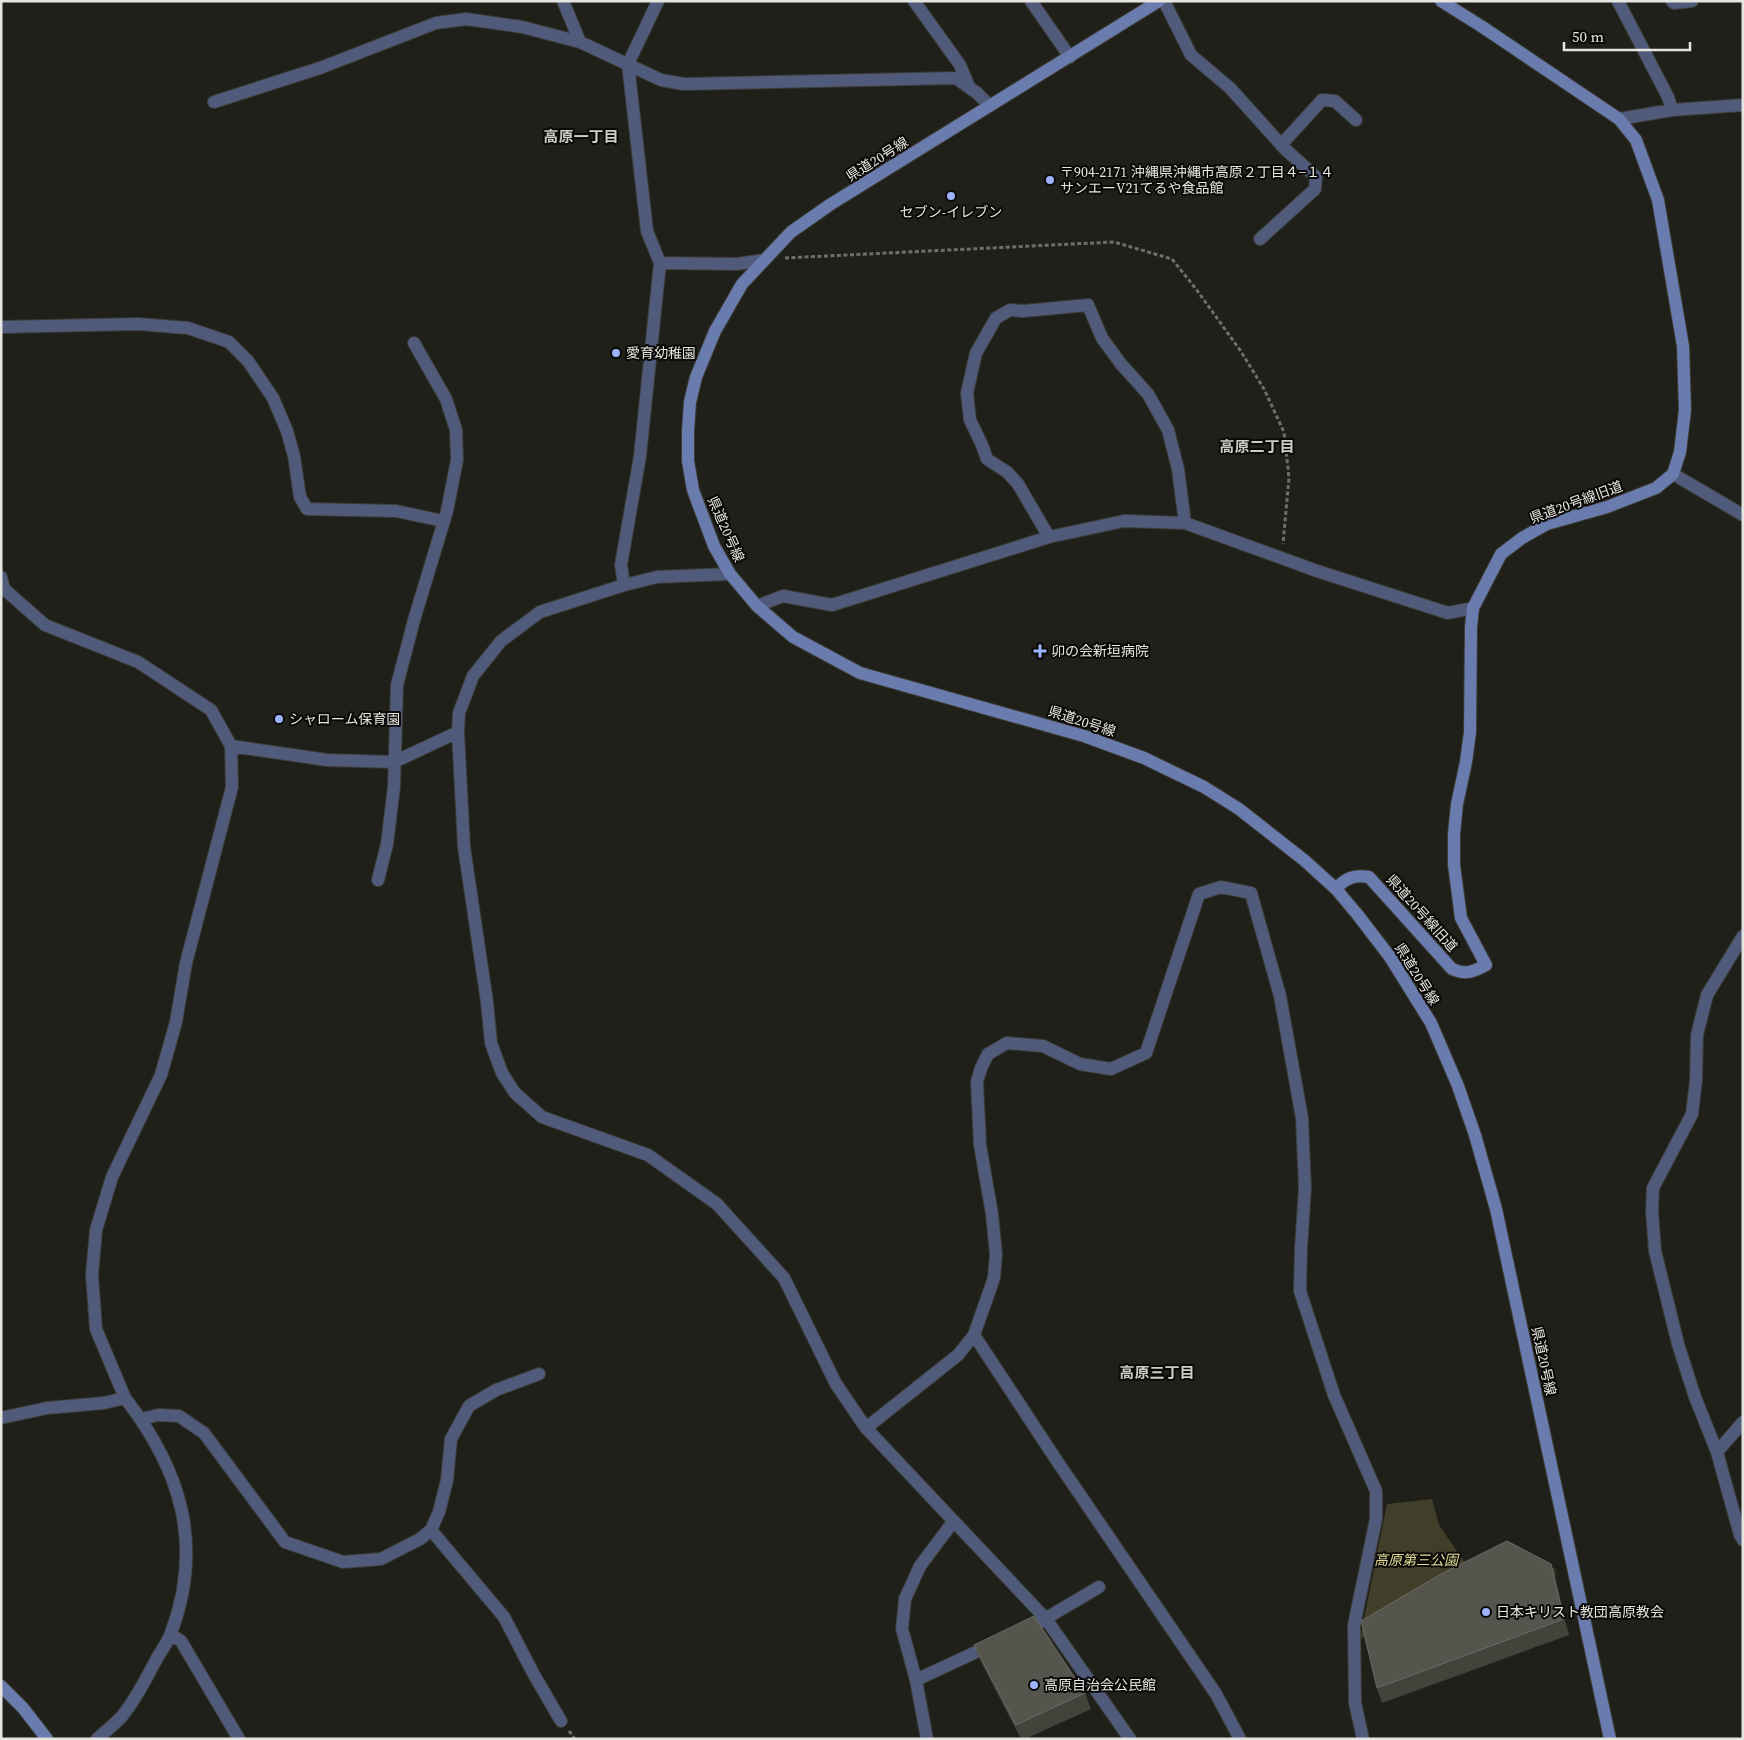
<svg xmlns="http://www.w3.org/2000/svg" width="1744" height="1740" viewBox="0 0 1744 1740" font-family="'Source Serif 4','Noto Sans JP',serif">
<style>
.green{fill:#413f29}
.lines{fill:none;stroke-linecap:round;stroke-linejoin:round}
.minor-casing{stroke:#3c3c36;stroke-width:14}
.secondary-casing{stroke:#3c3c36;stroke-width:14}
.path{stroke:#6f6f6a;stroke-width:3;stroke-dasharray:4 2.5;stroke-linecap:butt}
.minor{stroke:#505a7a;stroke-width:12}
.secondary{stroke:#6a7bad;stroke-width:12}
.wall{fill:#43433c}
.shaded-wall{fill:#2e2e27}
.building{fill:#55554e;stroke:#6b6b65}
.poi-dot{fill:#9db4fd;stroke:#0a0907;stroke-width:2}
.labels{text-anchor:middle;stroke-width:4;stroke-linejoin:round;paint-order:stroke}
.street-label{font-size:14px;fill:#e5e5e1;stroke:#0a0907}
.poi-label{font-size:14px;fill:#e5e5e1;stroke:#0a0907;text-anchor:start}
.park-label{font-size:14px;font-style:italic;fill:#e3dd98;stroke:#0a0907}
.neighbourhood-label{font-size:15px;font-weight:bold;fill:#cdcdc5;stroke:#0a0907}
</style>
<rect width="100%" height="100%" fill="#20201a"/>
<path class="green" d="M1432,1499L1439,1525L1465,1563L1520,1548L1555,1569L1556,1577L1513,1555L1453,1585L1360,1639L1387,1504Z"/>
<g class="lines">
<g class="minor-casing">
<path id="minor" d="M563,1L580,42
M914,1L960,65L969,87
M1031,1L1070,57
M1164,1L1191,55L1230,88L1285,149L1316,177L1315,189L1260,239
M1618,1L1668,97L1672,110
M1672,1L1674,3L1692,1
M214,102L320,68L436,23L466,19L522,27L580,42L661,80L684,84L956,78L977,93L990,106
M1619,119L1672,110L1743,105
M1281,145L1322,100L1335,101L1356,120
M660,263L737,264L764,260
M1,327L138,324L188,328L229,342L248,361L273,398L287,431L294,456L300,497L307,509L396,511L443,521
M1673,474L1743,515
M1049,537L1018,484L1007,472L987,459L982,445L970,420L967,393L976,353L996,318L1010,310L1024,311L1088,305L1102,338L1121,364L1148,394L1168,430L1178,469L1185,523
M730,574L657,577L624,585L540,612L501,641L473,676L459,713L458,732L464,847L487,1002L491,1043L502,1073L515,1093L542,1117L648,1155L717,1204L784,1278L836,1384L866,1428L1046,1619L1130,1739
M1,577L4,589L45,625L138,662L211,710L231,746L327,760L394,762L458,732
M624,585L621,565L640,456L660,263L647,231L628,64L658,1
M757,606L783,596L832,605L1049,537L1124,521L1185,523L1317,571L1448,613L1473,608
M378,880L387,844L394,787L397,685L414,620L447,511L457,460L456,430L446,399L414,343
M1743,936L1707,995L1697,1035L1696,1081L1692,1114L1653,1188L1652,1211L1655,1251L1678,1344L1695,1397L1717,1452L1740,1535L1743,1540
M974,1335L1057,1461L1216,1694L1240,1739
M125,1398L96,1329L92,1275L96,1230L112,1177L161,1075L176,1022L186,963L232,787L231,746
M1,1418L47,1408L104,1403L125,1398C181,1470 204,1545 171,1633C168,1642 161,1651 156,1660C146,1679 136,1699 123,1715C115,1724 106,1731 97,1739
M141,1419L158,1415L179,1416L204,1433L285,1542L343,1562L381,1559L420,1539L431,1530L504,1617L533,1673L561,1721
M866,1428L958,1355L974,1335L994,1278L996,1254L992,1214L980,1145L977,1082L981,1068L988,1054L1007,1043L1043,1046L1080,1064L1111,1069L1146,1053L1199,894L1221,887L1251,893L1280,996L1302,1118L1305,1188L1301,1248L1300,1291L1334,1395L1376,1491V1519L1354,1625L1355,1703L1363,1739
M1717,1452L1743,1422
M431,1530L439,1512L447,1480L451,1439L469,1406L496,1390L539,1374
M1038,1623L1099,1587
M171,1635L181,1641L239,1739
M916,1680L991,1645
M927,1739L916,1680L902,1629L905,1599L920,1566L953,1522"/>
</g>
<g class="secondary-casing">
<path id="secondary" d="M1159,1L831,204L791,232L742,284L715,331L696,377L690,402L688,431V461L693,490L714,546L730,574L757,606L793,637L860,673L1084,736L1144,758L1204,787L1239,809L1304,860L1336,889L1357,914L1390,957L1431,1023L1458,1086L1475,1135L1496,1209L1610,1739
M1336,889C1346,877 1355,875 1369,877L1452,969C1466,975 1473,972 1486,965L1461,918L1454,865V834L1457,804L1466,762L1470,732L1471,627L1473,608L1501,554L1522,538L1547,524L1607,507L1656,488L1673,474L1680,452L1685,410L1683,346L1658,200L1636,140L1619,119L1481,26L1441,1
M1,1686L23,1708L47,1739"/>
</g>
<path class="path" d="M785,258L1114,242L1172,259L1196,289L1240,350L1264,389L1284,432L1289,478L1283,544
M569,1731L575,1739"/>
<use href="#minor" class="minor"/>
<use href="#secondary" class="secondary"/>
</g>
<path class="wall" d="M1551,1564L1556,1580L1569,1635L1382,1703L1377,1688Z
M974,1645L1085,1693L1091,1709L1025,1739H1021L980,1660Z"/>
<path class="shaded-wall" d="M1551,1564L1556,1580L1569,1635L1564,1619Z"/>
<path class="building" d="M1507,1541L1551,1564L1564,1619L1377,1688L1361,1621L1441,1574Z
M1034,1616L1085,1693L1016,1725L974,1645Z"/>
<g class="poi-dot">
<circle cx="1050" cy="180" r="5"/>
<circle cx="951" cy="196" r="5"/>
<circle cx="616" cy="353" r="5"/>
<path d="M1037.5 643.5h5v5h5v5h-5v5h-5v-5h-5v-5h5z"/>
<circle cx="279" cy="719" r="5"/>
<circle cx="1486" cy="1612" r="5"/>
<circle cx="1034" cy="1685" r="5"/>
</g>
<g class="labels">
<g class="street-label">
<text transform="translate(877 159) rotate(-32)" y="5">県道20号線</text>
<text transform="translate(1576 502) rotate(-20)" y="5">県道20号線旧道</text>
<text transform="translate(726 529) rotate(66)" y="5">県道20号線</text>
<text transform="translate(1082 721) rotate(18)" y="5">県道20号線</text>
<text transform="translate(1422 913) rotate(48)" y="5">県道20号線旧道</text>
<text transform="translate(1417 974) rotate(58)" y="5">県道20号線</text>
<text transform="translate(1544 1361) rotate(78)" y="5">県道20号線</text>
</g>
<g class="poi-label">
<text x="1060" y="177">〒904-2171 沖縄県沖縄市高原２丁目４−１４<tspan x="1060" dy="16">サンエーV21てるや食品館</tspan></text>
<text x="951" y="217" text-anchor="middle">セブン-イレブン</text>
<text x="626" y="358">愛育幼稚園</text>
<text x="1051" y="656">卯の会新垣病院</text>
<text x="289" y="724">シャローム保育園</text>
<text x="1496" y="1617">日本キリスト教団高原教会</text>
<text x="1044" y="1690">高原自治会公民館</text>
</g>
<g class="park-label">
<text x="1416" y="1565">高原第三公園</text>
</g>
<g class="neighbourhood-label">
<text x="581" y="142">高原一丁目</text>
<text x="1257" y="452">高原二丁目</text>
<text x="1157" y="1378">高原三丁目</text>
</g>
</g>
<rect width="1744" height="1740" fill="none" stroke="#e5e5e1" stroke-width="5"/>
<path d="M1564 42v8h126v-8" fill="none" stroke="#e5e5e1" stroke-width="2.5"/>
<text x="1572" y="42" font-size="15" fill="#e5e5e1" stroke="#0a0907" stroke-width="4" paint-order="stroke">50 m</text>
</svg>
